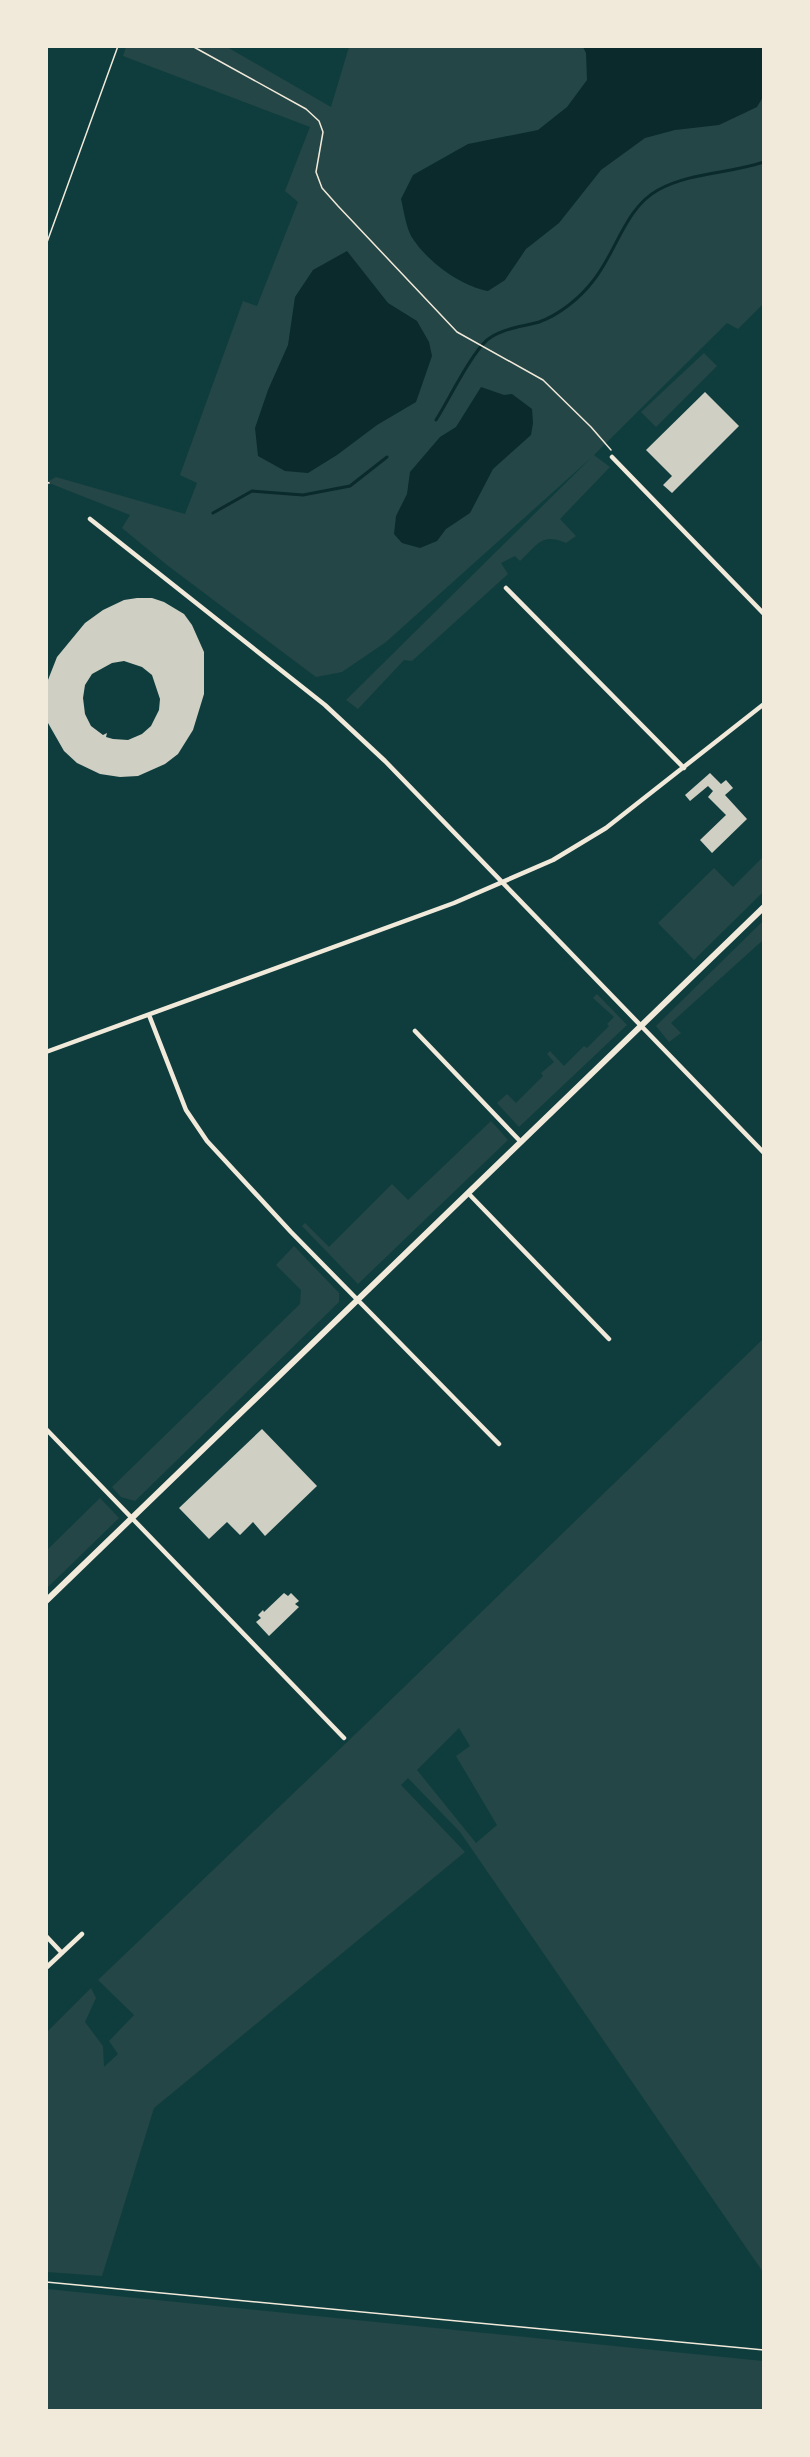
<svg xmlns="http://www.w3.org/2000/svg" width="810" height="2457" viewBox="0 0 810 2457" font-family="'Work Sans',sans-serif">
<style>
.green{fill:#244646;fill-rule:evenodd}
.water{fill:#0a2a2b}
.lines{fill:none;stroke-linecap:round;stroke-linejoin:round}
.stream{stroke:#0a2a2b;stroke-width:3}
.building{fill:#cfcfc3;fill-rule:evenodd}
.path{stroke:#f1e9da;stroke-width:1.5}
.minor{stroke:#f1e9da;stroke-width:4.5}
.tertiary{stroke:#f1e9da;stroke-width:6}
</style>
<rect width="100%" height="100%" fill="#0f3d3e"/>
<path class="green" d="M126,47H227L331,107L349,47H763V304L738,329L727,323L594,455L610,467L560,519L576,536L566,543C542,532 537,545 520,561L515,556L501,563L508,574L412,661L404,660L358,709L346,700L592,457L386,642L342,672L316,677L167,565L122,528L130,515L49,483L47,487V482L56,477L185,514L197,483L180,475L243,301L257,306L298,202L285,191L310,127L123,56Z
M704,353L717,366L656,427L641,412Z
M763,857V892L694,960L658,923L714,868L733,887Z
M763,921V940L671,1023L681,1033L669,1042L656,1026Z
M597,994L627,1025L519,1127L497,1103L507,1094L516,1103L543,1076L541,1073L554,1062L547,1054L550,1051L564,1066L584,1046L587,1048L609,1026L607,1024L614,1017L593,998Z
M491,1121L508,1140L358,1284L302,1226L305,1223L329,1247L392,1184L408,1200Z
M294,1246L339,1293V1302L135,1501L121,1497L112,1487L300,1304L301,1290L276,1265Z
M763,1339V2272L460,1832L408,1778L401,1785L465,1852L154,2108L102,2276L47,2272V2032L91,1988L96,1998L85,2022L103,2046L104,2067L118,2054L109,2041L134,2015L98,1980L367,1723ZM459,1728L470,1746L456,1756L497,1825L476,1843L417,1770Z
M100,1498L119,1518L47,1588V1550Z
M47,2289L763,2361V2410H47Z"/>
<path class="water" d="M583,47H763V97L757,107L719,125L675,130L645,138L601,170L559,223L526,249L505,280L488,291C461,286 429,263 413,239C406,229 404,211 401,199L413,175L468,144L538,130L567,107L587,80L586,53Z
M347,251L388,303L417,321L429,342L432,356L416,402L377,425L337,455L308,473L285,471L258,456L255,428L268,390L288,345L295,297L313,270Z
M481,387L504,395L512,394L532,409L533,423L531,435L493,469L470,513L446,529L437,541L420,548L402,543L394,534L396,516L407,494L410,472L440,437L456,427Z"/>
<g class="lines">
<path class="stream" d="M436,420C448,401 471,354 487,340C502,328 522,327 539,322C559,315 580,298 593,281C616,253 625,208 658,190C691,172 729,174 764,162
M213,513L252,491L303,495L350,486L387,457"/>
</g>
<path class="building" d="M705,392L739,426L672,493L663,485L672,476L646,450Z
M137,598H152L164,602L184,614L192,625L204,652V694L193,730L178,754L165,764L138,776L120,777L100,774L77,763L64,751L48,723L46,685L57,657L85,623L103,610L124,600ZM124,661L142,667L152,675L160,699L159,710L151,726L142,734L128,740L113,739L106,737L107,733L103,735L91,726L85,714L83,698L85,685L92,674L112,663Z
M710,773L721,784L726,780L733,788L725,795L747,819L712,853L700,840L726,815L708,797L713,791L708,786L690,801L685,795Z
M262,1429L317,1486L265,1536L253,1522L240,1535L227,1522L209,1539L179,1508Z
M284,1593L288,1596L291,1593L299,1601L295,1604L299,1607L269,1636L256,1622L261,1618L258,1615L263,1610L264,1612Z"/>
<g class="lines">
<path class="path" d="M192,46L306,109L319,121L323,132L316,172L322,188L338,206L457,332L543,380L591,427L611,450
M46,245L118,46
M46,482L49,483
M46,2282L764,2350"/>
<path class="minor" d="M612,457L764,614
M90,519L325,705L385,761L764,1153
M506,588L684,768
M149,1015L186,1110L207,1141L291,1232L499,1444
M415,1031L521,1142
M46,1052L454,903L553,860L606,828L764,704
M468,1193L609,1339
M46,1429L344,1738
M46,1936L62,1953
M47,1967L82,1934"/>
<path class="tertiary" d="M46,1601L764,907"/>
</g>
<rect width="810" height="2457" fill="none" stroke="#f1e9da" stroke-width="96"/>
</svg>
